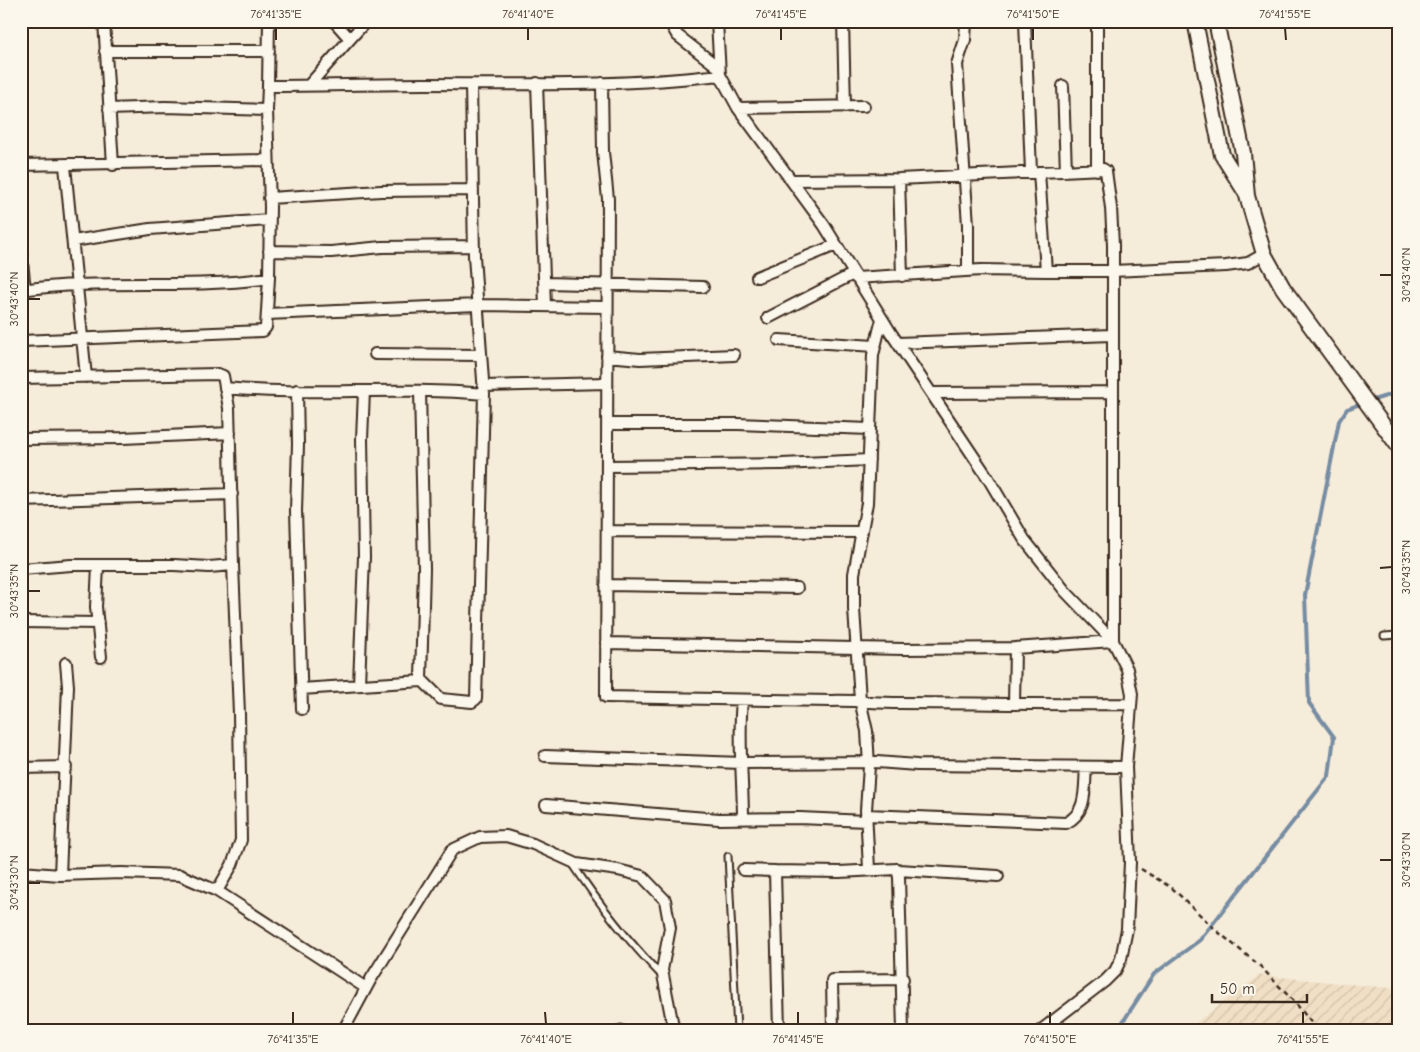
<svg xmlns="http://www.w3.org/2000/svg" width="1420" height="1052" viewBox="0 0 1420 1052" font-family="'Comic Neue',sans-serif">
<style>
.industrial{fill:url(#industrial-furrows)}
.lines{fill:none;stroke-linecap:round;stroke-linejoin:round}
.stream{stroke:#768ca2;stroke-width:4}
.service-casing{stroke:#3b2a1e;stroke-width:9}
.minor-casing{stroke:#3b2a1e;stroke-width:14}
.secondary-casing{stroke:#3b2a1e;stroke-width:18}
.path{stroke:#3b2a1e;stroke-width:2.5;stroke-dasharray:5 4;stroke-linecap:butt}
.service{stroke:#fbf7ec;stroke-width:5}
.minor{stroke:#fbf7ec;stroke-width:10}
.secondary{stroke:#fbf7ec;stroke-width:14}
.ticks{fill:none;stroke:#3b2a1e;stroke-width:2}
.neatline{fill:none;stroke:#3b2a1e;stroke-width:2}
.ticks-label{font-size:12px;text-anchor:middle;fill:#3b2a1e}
</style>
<defs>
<pattern id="industrial-furrows" width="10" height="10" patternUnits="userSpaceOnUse" patternTransform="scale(1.25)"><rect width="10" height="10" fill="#f0dfc5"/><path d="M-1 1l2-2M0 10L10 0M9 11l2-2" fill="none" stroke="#cfc0a9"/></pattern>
</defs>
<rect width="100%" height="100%" fill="#f6ecda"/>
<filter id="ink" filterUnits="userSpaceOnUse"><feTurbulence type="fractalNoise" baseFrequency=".02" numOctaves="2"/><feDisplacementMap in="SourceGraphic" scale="10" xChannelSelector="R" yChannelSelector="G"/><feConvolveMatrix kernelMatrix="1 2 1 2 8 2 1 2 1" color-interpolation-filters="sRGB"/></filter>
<g filter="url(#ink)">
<path class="industrial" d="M1260,975L1399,989V1031H1185Z"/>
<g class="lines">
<path class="stream" d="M1370,401L1399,392
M1117,1031L1154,974L1200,940L1329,776L1334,737L1309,703L1305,595L1339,421L1347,409L1363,403"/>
<g class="service-casing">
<path id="service" d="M1384,636L1399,635
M728,856L737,1031
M572,863C599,904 628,941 662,976
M609,1031L621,1028L627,1031"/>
</g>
<g class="minor-casing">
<path id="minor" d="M104,21L113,165
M269,21L268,86C320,86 372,84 424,84C523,84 621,87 720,75
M334,21L350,39
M669,21L677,35L718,67
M717,21L720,75L738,108L824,225L891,333L988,478L1024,539L1065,591L1113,641L1127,669L1132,694L1126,767L1130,862L1127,929L1121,959L1115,971L1105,981L1040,1031
M843,21L845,107
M966,21L965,40L957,64L968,225V271
M1025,21L1031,172
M1097,21V170
M105,51H269
M537,83L545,306
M602,83L603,152L608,199L606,697L831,701C854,700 876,703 899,703C976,703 1054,705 1131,704
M309,85L366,21
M1063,86L1066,171
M738,108L864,106
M109,109L165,107L267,110L268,86
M21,165L268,160
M65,166L86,377
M1039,172L1046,271H1112L1226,266L1248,263L1264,254
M899,179L902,276
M792,180L899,179L1103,169L1106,171L1111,208L1113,245V641L1015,648L1014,704
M269,198L381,191L473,190
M73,241L150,229L269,220
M269,251L331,252L382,247L474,246
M21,252L25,290
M757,277L836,245
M856,278L981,270L1046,271
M545,283L703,287
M21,290C104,278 187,290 269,278
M267,314L477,305L607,307
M768,318L853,274
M779,340L875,346
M21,341L263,331L266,327L269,278L270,207L267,110
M898,343L1112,335
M375,354L480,355
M607,356L640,359L734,355
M21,378L218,374L223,376L229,408L233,565L209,567L174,565H71L21,569
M483,386L607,383
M225,388C311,396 398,386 484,394
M297,390L298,444L296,511L302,709
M420,391L424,569L421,679L441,699L472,702L476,699L484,394L474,256L471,85
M933,393L1113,392
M607,424H738L870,429
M21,439L123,438L230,433
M607,466L782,464L869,460
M21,501L232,494
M607,531L862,532
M98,566L96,607L101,657
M606,585L797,588
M21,622L98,623
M606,643L904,649L1015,648
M359,684L364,557L362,439L364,391
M301,689L422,681
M742,700C738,740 743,779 743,819
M545,756L742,763L877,762L917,765L1126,767
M21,768L66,767
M546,805L719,819L800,818L866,821
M866,815L1066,823C1088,812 1084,788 1086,767
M869,869L866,810L869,766L867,731L860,700L854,609V574L867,503L873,355L882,319
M743,870L775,871
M898,870L998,876
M21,872L60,875L121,873L180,875L217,891L366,988
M60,875L68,686L66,663
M217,891L232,865L241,840L239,714L233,565
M343,1031L371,979L452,850L480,837L506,836L533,844L577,864L618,870L642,876L665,900L670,928L662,970L674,1031
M779,1031L775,871L839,872L897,869L899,877L903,1031
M833,1031L832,980L903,979"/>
</g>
<g class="secondary-casing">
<path id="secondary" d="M1195,21L1222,155L1246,193
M1216,21L1243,153L1247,196L1264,254L1283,288L1399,447"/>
</g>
<path class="path" d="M1141,869L1172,888L1217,931L1260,966L1298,1006L1318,1031"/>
<use href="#service" class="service"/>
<use href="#minor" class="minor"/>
<use href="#secondary" class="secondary"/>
</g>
</g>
<path class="ticks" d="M276,28V40M528,28V40M781,28V40M1033,28V40M1285,28L1286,40M1380,275H1392M28,299H40M1380,568L1392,567M28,591H40M1380,860H1392M28,883H40M293,1012V1024M545,1012L546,1024M798,1012V1024M1050,1012V1024M1303,1012V1024"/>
<rect width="1420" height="1052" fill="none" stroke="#fbf7ec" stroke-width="55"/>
<path d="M1212 994v8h95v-8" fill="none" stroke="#3b2a1e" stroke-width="2.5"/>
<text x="1220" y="994" font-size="15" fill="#3b2a1e" stroke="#fbf7ec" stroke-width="4" paint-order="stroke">50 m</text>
<rect x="28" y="28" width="1364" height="996" class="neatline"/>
<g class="ticks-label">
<text x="276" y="18">76°41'35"E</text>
<text x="528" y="18">76°41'40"E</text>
<text x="781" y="18">76°41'45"E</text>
<text x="1033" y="18">76°41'50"E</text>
<text x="1285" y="18">76°41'55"E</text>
<text transform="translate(1406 275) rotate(-90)" y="4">30°43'40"N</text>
<text transform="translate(14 299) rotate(-90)" y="4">30°43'40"N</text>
<text transform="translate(1406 567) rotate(-90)" y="4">30°43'35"N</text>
<text transform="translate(14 591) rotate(-90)" y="4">30°43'35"N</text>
<text transform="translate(1406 860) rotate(-90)" y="4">30°43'30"N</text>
<text transform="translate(14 883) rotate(-90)" y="4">30°43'30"N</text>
<text x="293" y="1043">76°41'35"E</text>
<text x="546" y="1043">76°41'40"E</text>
<text x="798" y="1043">76°41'45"E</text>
<text x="1050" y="1043">76°41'50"E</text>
<text x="1303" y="1043">76°41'55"E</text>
</g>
</svg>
